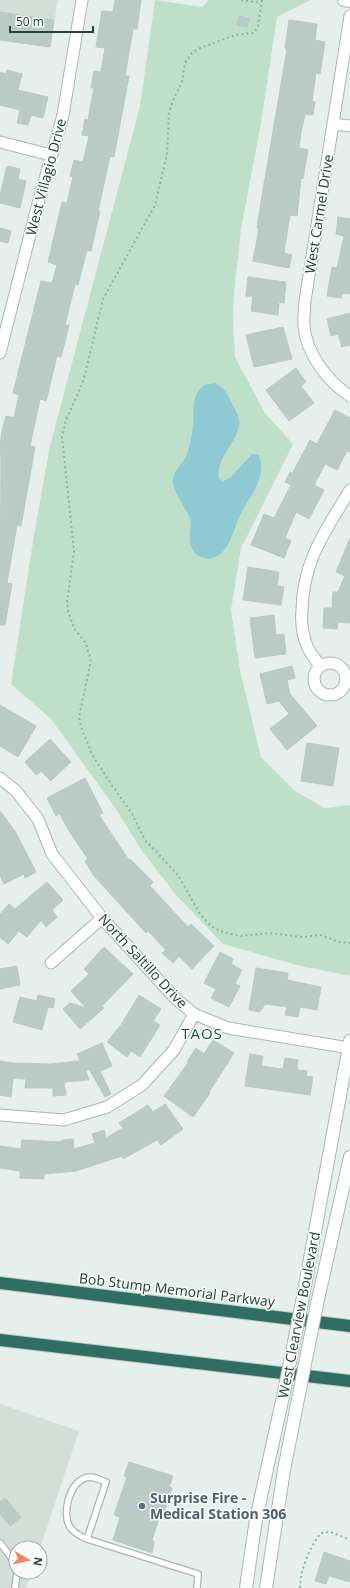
<svg xmlns="http://www.w3.org/2000/svg" width="350" height="1588" viewBox="0 0 350 1588" font-family="'Open Sans',sans-serif">
<style>
.built{fill:#d4dfda}
.green{fill:#bfe0c8}
.water{fill:#8ec9d4}
.building{fill:#bbcac4;stroke:#b8c9c2}
.lines{fill:none;stroke-linecap:round;stroke-linejoin:round}
.service-casing{stroke:#a8b8b2;stroke-width:8}
.minor-casing{stroke:#a8b8b2;stroke-width:13}
.tertiary-casing{stroke:#a8b8b2;stroke-width:14}
.motorway-casing{stroke:#c2cac8;stroke-width:14}
.path{stroke:#86b3a5;stroke-width:2;stroke-dasharray:2 3;stroke-linecap:butt}
.service{stroke:#fff;stroke-width:5.5}
.minor{stroke:#fff;stroke-width:11}
.tertiary{stroke:#fff;stroke-width:12}
.motorway{stroke:#2f6f62;stroke-width:12}
.tertiary-bridge-casing{stroke:#a8b8b2;stroke-width:14;stroke-linecap:butt}
.tertiary-bridge{stroke:#fff;stroke-width:12}
.service-dot{fill:#5c6f8a;stroke:#f7fbf9;stroke-width:1.5}
.labels{text-anchor:middle;stroke-width:3;stroke-linejoin:round;paint-order:stroke}
.street-label{font-size:14px;fill:#24423a;stroke:#f7fbf9}
.service-label{font-size:14px;font-weight:bold;fill:#4e5e75;stroke:#f7fbf9;text-anchor:start}
.neighbourhood-label{font-size:15px;letter-spacing:1px;fill:#1f5548;stroke:#f7fbf9}
</style>
<rect width="100%" height="100%" fill="#e6efeb"/>
<path class="built" d="M0,0H58L50,47L0,40Z
M0,1404L79,1431L40,1548H16V1572H32L26,1588H0Z"/>
<path class="green" d="M155,0L202,7L209,0H311L277,17L261,123L241,230L234,292L233,323L235,357L265,413L293,444L241,548L231,610L240,670L261,757L295,791L325,808L350,805V976L297,965L223,944L177,896L142,851L116,809L51,719L11,684L34,535L50,446L140,106Z"/>
<path class="water" d="M214,383C223,386 227,393 231,401C233,406 237,412 239,418C243,438 215,456 219,479L223,481L231,477L252,454L259,455C267,476 251,495 241,513C233,529 228,563 204,558C198,557 193,552 191,546C188,537 192,528 190,519C186,507 175,496 173,484C171,471 185,463 188,451C190,444 192,435 193,427C195,412 189,397 204,385Z"/>
<path class="building" d="M115,0H141L137,29H133L125,76H129L122,114L114,157L110,156L98,211H100L91,251L87,250L78,285L75,284L65,325H69L61,357L57,356L46,401L40,399L30,446L35,447L21,526L17,525L7,583L12,584L5,625H0L1,459L0,445L2,431L6,416L14,418L19,395L13,393L41,281L52,283L57,265L48,262L62,202L67,203L73,177L70,176L74,160L83,162L89,136L82,135L85,119L88,120L94,88H91L94,71L101,72L105,48L96,47L102,11L113,12Z
M0,12L54,20L50,47L0,40Z
M239,16L249,18L247,27L237,25Z
M289,20L317,24L315,40L325,42L320,74L316,73L312,101L315,102L313,115L305,114L301,132L299,148L308,150L303,179L301,178L297,216L290,215L284,253L292,255L289,268L253,261L259,228H257L262,196L287,49L285,48Z
M7,70L22,74L18,90L48,97L43,118L31,115L28,125L17,123L20,110L0,105V72L6,74Z
M7,166L20,169L18,179L26,181L20,208L0,203V195Z
M338,217L350,219V294L342,293L341,298L327,296L332,267L337,268L344,236L336,234Z
M0,228L11,231L8,243L0,241Z
M248,277L286,282L284,303L279,302L278,315L251,311L253,296H246Z
M350,313V345L342,347L338,334L331,336L327,319Z
M283,327L292,359L254,367L246,335Z
M296,368L306,382L301,386L314,403L289,421L266,390Z
M335,410L350,418V452L347,451L337,470L325,464L314,485L324,490L309,519L296,512L285,538L291,541L284,558L251,545L264,514L274,518L291,485L285,482L290,472L292,474L310,440L317,444Z
M350,538V623L338,622L337,629L323,628L324,608H332L333,592H338L345,576L336,572Z
M248,567L279,572L277,586L284,587L281,605L243,600Z
M274,615L276,635L284,634L286,654L255,658L250,618Z
M292,666L295,678L287,680L290,694L317,726L287,750L270,729L289,714L279,701L267,704L260,674Z
M0,705L36,726L18,757L0,746Z
M50,739L71,762L51,781L41,771L36,775L25,762Z
M307,743L339,748L333,786L301,781Z
M85,778L103,813L99,815L129,860L130,859L153,882L150,886L188,927L191,924L214,946L192,969L179,956L173,963L162,953L166,950L148,931L146,933L94,876L85,861L88,859L69,831L60,814L56,816L47,798Z
M0,811L15,831L36,872L25,878L24,874L4,884L0,875Z
M47,882L63,900L52,910L57,917L46,927L41,920L27,937L19,931L8,944L0,937V914L9,904L15,909Z
M104,947L133,974L102,1006L104,1008L80,1029L63,1009L70,1003L86,1008L71,991L89,974L84,969Z
M220,952L233,959L231,964L242,970L235,984L240,986L229,1007L211,998L216,989L204,983Z
M17,966L20,985L0,989V969Z
M256,968L288,973L287,980L321,987L317,1010L300,1007L298,1017L285,1015L287,1007L265,1004L260,1012L249,1010Z
M38,995L55,999L53,1008L48,1007L42,1030L13,1022L20,997L37,1001Z
M139,995L161,1009L153,1021L160,1025L140,1057L131,1051L127,1057L107,1042L121,1025Z
M213,1040L234,1053L209,1092L210,1093L193,1117L164,1096L188,1063L187,1062L196,1048L204,1054Z
M102,1043L112,1066L100,1071L111,1094L105,1097L89,1069L86,1071L89,1080L64,1082L66,1095L53,1096V1088H25L26,1079L13,1078L11,1097L0,1095V1061L13,1063L49,1064L80,1061L77,1054Z
M250,1054L263,1056L261,1066L283,1069L285,1058L298,1060L297,1070L307,1071L306,1076L313,1077L310,1095L245,1086Z
M165,1104L183,1129L161,1145L157,1140L123,1159L122,1156L76,1171L44,1174V1179L20,1178V1171L0,1168V1146L21,1149L22,1140L62,1142V1140L73,1139L74,1149L95,1143L92,1134L104,1130L106,1138L123,1128L119,1123L148,1105L153,1112Z
M129,1462L173,1476L169,1487L172,1488L164,1513L161,1512L152,1540L154,1542L152,1553L113,1540L120,1517L114,1515L127,1477L124,1476Z
M5,1498L21,1517L10,1526L0,1514V1502Z
M324,1552L350,1561V1582L329,1576L326,1584L315,1581Z"/>
<g class="lines">
<g class="service-casing">
<path id="service" d="M87,1539C81,1536 74,1534 70,1527C62,1513 69,1484 85,1478C92,1475 100,1480 106,1482L87,1539L198,1574L197,1588
M0,1543L16,1564
M15,1588L17,1572"/>
</g>
<g class="minor-casing">
<path id="minor" d="M350,16L305,301C305,309 303,318 304,326C306,353 328,382 350,396
M334,124L350,126
M0,142L51,155
M0,353L36,211L63,115L82,0
M314 679a16 16 0 1 1 32 0a16 16 0 1 1-32 0Z
M320,666C316,660 310,653 307,646C302,634 301,622 302,610C303,560 326,530 350,490
M0,778L16,791L38,819L52,854L102,918L176,999L194,1014L228,1028L350,1048
M51,963L102,918
M0,1115L64,1120L107,1107L142,1085L174,1050L194,1014"/>
</g>
<g class="tertiary-casing">
<path id="tertiary" d="M344,0L350,1
M302,1302L350,1041
M317,1304L350,1157
M246,1588L256,1519L284,1392
M266,1588L284,1470L299,1394"/>
</g>
<g class="motorway-casing">
<path id="motorway" d="M0,1283L350,1326
M0,1340L350,1381"/>
</g>
<path class="path" d="M241,0L261,3
M262,0L258,26L254,33L235,35L198,49L192,53L185,63L182,82L174,98L169,113L167,154L155,205L103,299L83,382L66,420L62,437L74,551L67,602L68,611L74,628L86,644L91,660L79,717L82,730L93,756L111,784L131,812L145,840L178,875L200,914L211,926L220,931L240,936L269,933L302,937L320,935L339,942L350,943
M300,1588C300,1570 310,1546 321,1533L331,1532L350,1540"/>
<use href="#service" class="service"/>
<use href="#minor" class="minor"/>
<use href="#tertiary" class="tertiary"/>
<use href="#motorway" class="motorway"/>
<g class="tertiary-bridge-casing">
<path id="tertiary-bridge" d="M284,1392L302,1302
M299,1394L317,1304"/>
</g>
<use href="#tertiary-bridge" class="tertiary-bridge"/>
</g>
<circle class="service-dot" cx="142" cy="1506" r="4"/>
<g class="labels">
<g class="street-label">
<text transform="translate(46 177) rotate(-75)" y="5">West Villagio Drive</text>
<text transform="translate(319 214) rotate(-81)" y="5">West Carmel Drive</text>
<text transform="translate(143 961) rotate(47)" y="5">North Saltillo Drive</text>
<text transform="translate(177 1290) rotate(7)" y="5">Bob Stump Memorial Parkway</text>
<text transform="translate(299 1315) rotate(-79)" y="5">West Clearview Boulevard</text>
</g>
<g class="service-label">
<text x="150" y="1503">Surprise Fire -<tspan x="150" dy="16">Medical Station 306</tspan></text>
</g>
<g class="neighbourhood-label">
<text x="202" y="1039">TAOS</text>
</g>
</g>
<g transform="translate(28 1560) rotate(99)"><circle r="19" fill="#f7fbf9" stroke="#a3b1ad"/>
<path d="M0-3L7 15L0 10L-7 15Z" fill="#f4845f"/>
<text y="-6" font-size="11" font-weight="bold" text-anchor="middle" fill="#24423a">N</text>
</g>
<path d="M10 26v6h83v-6" fill="none" stroke="#24423a" stroke-width="2"/>
<text x="16" y="26" font-size="12" fill="#24423a" stroke="#f7fbf9" stroke-width="3" paint-order="stroke">50 m</text>
</svg>
